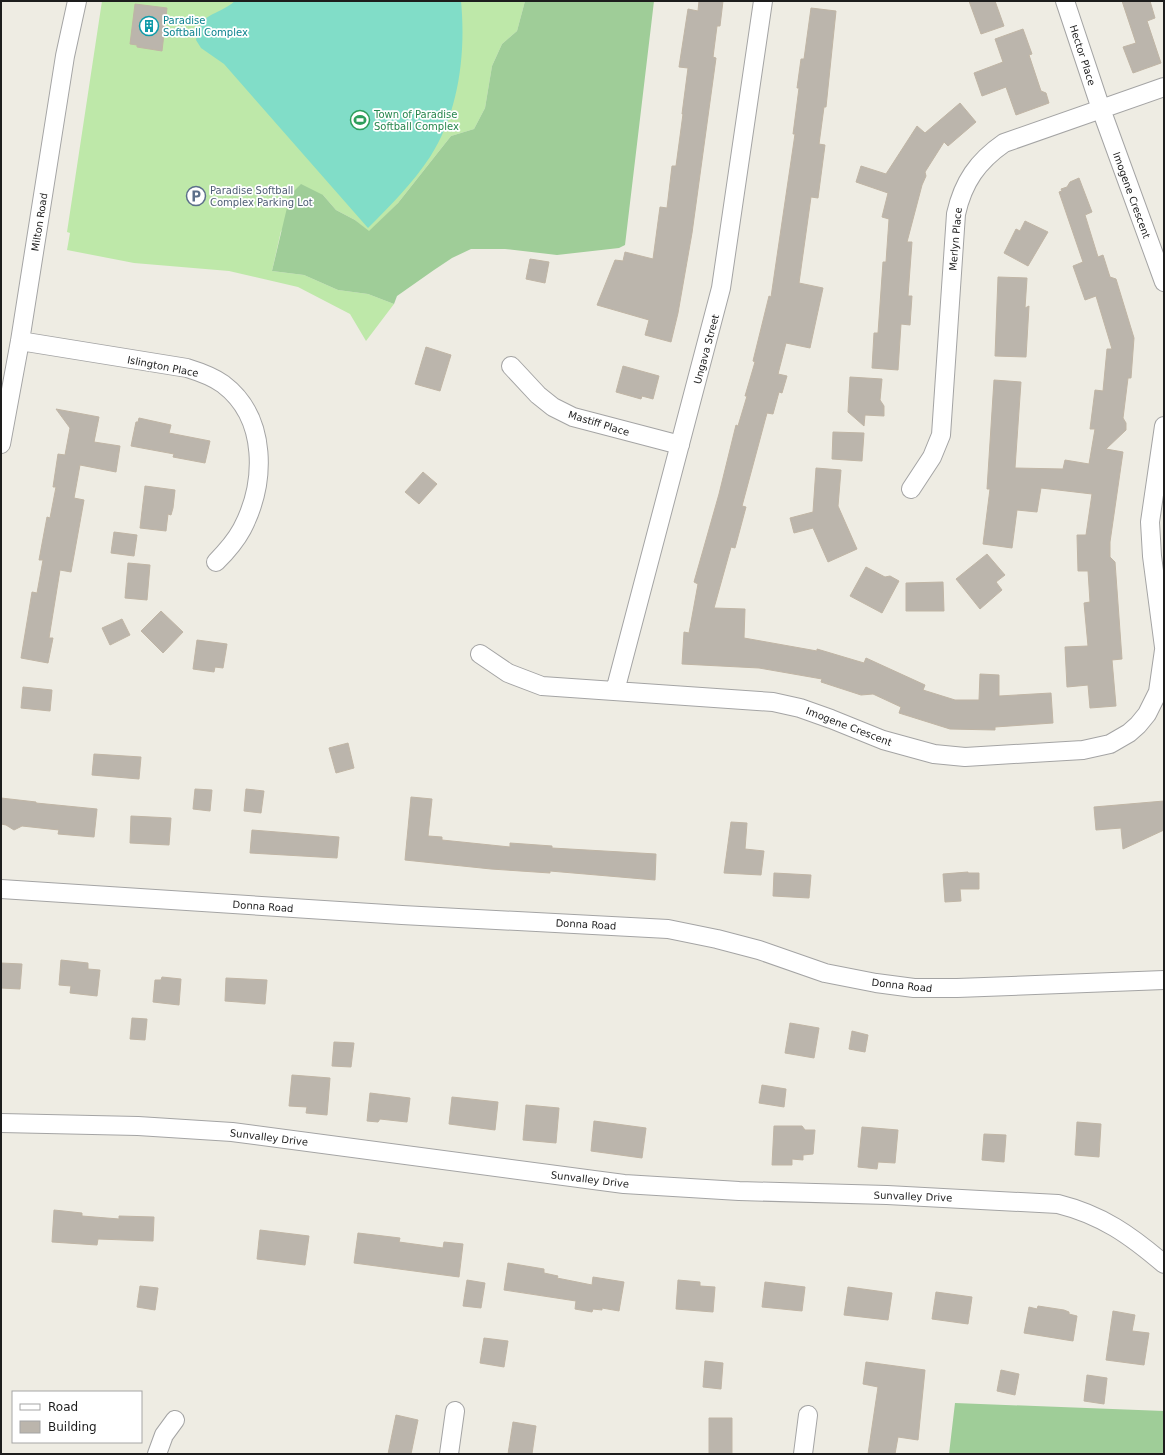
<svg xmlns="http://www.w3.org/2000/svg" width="1165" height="1455" viewBox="0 0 1165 1455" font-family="'DejaVu Sans',sans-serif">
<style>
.grass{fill:#bee8a9}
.forest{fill:#9fcd98}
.pitch{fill:#81ddc8}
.building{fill:#bbb5ac;stroke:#c0b5a5}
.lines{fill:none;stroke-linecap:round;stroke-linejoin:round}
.street-casing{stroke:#a4a4a4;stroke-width:20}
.street{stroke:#fff;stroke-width:18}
.labels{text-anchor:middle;stroke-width:3.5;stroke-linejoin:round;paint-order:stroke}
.culture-label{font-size:10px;fill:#0d838f;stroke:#fff;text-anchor:start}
.street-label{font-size:10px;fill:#1d1d1d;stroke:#fff}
.leisure-label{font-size:10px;fill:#27864d;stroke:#fff;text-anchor:start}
.service-label{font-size:10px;fill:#4e5e75;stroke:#fff;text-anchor:start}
</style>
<rect width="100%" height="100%" fill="#eeece3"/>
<path class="grass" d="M102,1H525L517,31L502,44L492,66L485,108L474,129L451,136L398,203L369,232L355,220L336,210L323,195L281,231L272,271L304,275L338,290L368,294L394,304L366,341L350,314L298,287L229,271L134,263L67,250L70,233L67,232Z"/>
<path class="forest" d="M525,1H654L625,245L619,248L557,255L505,249H471L452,258L434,270L397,296L394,304L368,294L338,290L304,275L272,271L290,195L301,184L323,195L336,210L355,220L369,231L398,203L451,136L474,129L485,108L492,66L502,44L517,31Z
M955,1403L1164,1411V1454H949Z"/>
<path class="pitch" d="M235,1H461C466,53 459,112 430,157C413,183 390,206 368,228L224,64L201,48L196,40C201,10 215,18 235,1Z"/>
<path class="building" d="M699,1H723L720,26H717L713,57L716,58L692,233L678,313L671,342L645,335L649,320L597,305L615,260L623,261L625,252L653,259L660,207L667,208L672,166H676L683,114H682L688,68L679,67L688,9L698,11Z
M969,1H995L1004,26L981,34Z
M1122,1H1150L1155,18L1147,21L1161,63L1133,73L1123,47L1136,43Z
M135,4L167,8L162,51L137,47V45L130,44Z
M811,8L836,11L826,107H824L819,144L825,145L818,198L811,197L799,283L823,288L810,348L786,343L778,374L787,376L782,393L779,392L773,414L767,413L742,506L746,507L735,548L731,547L714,608L745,609L744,638L817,651V649L864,663L866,658L925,685L923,690L955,700H979L980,674L999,675V696L1051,693L1053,723L995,727V730L950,729L899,713L901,707L873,694L861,695L821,682L822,679L759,668L682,664L684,632L689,633L698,584L694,582L719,494L736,425L738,426L747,396H745L755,362L753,361L769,296L771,297L795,134H793L799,88H797L801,59H804Z
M1023,29L1032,54L1029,55L1041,91L1046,93L1049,103L1016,115L1006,87L982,96L974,73L1003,62L995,39Z
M960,103L976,122L948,146L944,142L925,172L926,176L922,185L907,242H912L908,296H912L910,325L901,324L898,370L872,368L874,333H878L883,262H886L889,219L882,217L888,193L856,182L861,166L886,174L917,126L925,133Z
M1079,178L1092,212L1085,215L1098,257L1103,255L1110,277L1116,279L1134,338L1131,378H1128L1123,418L1126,423V430L1106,449L1123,452L1110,542V557L1115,562L1122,659L1112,660L1116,706L1090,708L1088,685L1067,687L1065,647L1088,646L1084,603L1090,602L1088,571H1078L1077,535H1086L1092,494L1041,488L1037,512L1017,510L1012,548L983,544L990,489H987L994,380L1021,382L1015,468L1063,469L1065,460L1089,464L1095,429H1090L1095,390L1103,391L1107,349H1112L1096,296L1085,300L1073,266L1083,262L1059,192L1062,191L1061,189L1067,187L1070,182Z
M1025,221L1048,232L1028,266L1004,253L1016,229L1020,231Z
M530,259L549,262L545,283L526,279Z
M998,277L1027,278L1025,308L1029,306L1026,357L995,356Z
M426,347L451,355L440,391L415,384Z
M623,366L659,376L653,399L642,396L641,399L616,392Z
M850,377L882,379L880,400L884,406V416L865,415L864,426L848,412Z
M56,409L99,417L94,442L120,446L116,472L80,465L74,498L84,500L71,572L60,570L49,638H53L48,663L21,658L32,592L37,593L43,560H39L47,517L50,518L56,487H53L58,454L65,455L70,428Z
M139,418L171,425L169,433L210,441L205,463L173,457L174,454L131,446L136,422H138Z
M833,432L864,433L862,461L832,459Z
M816,468L841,470L838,506L857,549L828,562L813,528L794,533L790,518L813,512Z
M423,472L437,484L419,504L405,492Z
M145,486L175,490L173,508L171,515L168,514L166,531L140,528Z
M114,532L137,535L134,556L111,553Z
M987,554L1005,575L996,582L1002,590L980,609L956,579Z
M128,563L150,565L147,600L125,598Z
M866,567L885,577L890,576L899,581L882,613L850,596Z
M943,582L944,611H906V583Z
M161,611L183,632L163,653L141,631Z
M122,619L130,635L110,645L102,628Z
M197,640L227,644L223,668L215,667L214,672L193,669Z
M23,687L52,690L50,711L21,708Z
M348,743L354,768L336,773L329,748Z
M94,754L141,757L139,779L92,775Z
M195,789L212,790L210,811L193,809Z
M246,789L264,791L261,813L244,811Z
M411,797L432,799L428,836L442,837V840L510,847V843L552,846V848L656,854L655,880L550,871V873L491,869L405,860Z
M1,798L36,802V803L97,809L94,837L58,834L59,830L22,826L14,830L6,825L1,824Z
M1164,801V830L1123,849L1121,828L1096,830L1094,807Z
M131,816L171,818L169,845L130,843Z
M731,822L747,823L745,849L764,851L761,875L724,873Z
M252,830L339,837L337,858L250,853Z
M968,872V873H979V889H960L961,901L945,902L943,874Z
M774,873L811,875L809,898L773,896Z
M61,960L88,963V969L100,970L97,996L70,993L71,986L59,985Z
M1,963L22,964L20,989L1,988Z
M162,977L181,979L179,1005L153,1002L155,980H161Z
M226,978L267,980L265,1004L225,1001Z
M132,1018L147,1019L145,1040L130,1039Z
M790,1023L819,1028L814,1058L785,1053Z
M852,1031L868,1035L865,1052L849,1049Z
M334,1042L354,1043L351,1067L332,1066Z
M292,1075L330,1078L327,1115L306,1113L307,1107L289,1106Z
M762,1085L786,1089L784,1107L759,1103Z
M370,1093L410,1098L407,1122L380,1119L378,1122L367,1121Z
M452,1097L498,1102L495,1130L449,1124Z
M526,1105L559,1108L556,1143L523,1140Z
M594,1121L646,1128L642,1158L591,1151Z
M1077,1122L1101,1124L1099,1157L1075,1155Z
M774,1126H802L805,1130H815L813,1154L803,1155V1160L792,1159V1165H772Z
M862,1127L898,1130L895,1163L878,1162L877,1169L858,1167Z
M984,1134L1006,1135L1004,1162L982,1160Z
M54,1210L82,1213V1216L119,1219V1216L154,1217L153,1241L98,1239L97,1245L52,1242Z
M260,1230L309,1236L305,1265L257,1259Z
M358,1233L400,1238L399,1242L443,1248L444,1242L463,1244L459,1277L354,1263Z
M508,1263L544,1269V1273L558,1276L557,1278L592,1285L593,1277L624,1282L619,1311L602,1308V1310L593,1309L592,1312L575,1309L576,1301L504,1290Z
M467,1280L485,1283L481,1308L463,1306Z
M678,1280L700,1282V1286L715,1287L713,1312L676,1309Z
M765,1282L805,1287L802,1311L762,1307Z
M140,1286L158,1288L155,1310L137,1307Z
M848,1287L892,1293L888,1320L844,1315Z
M936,1292L972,1297L968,1324L932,1319Z
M1038,1306L1064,1310L1069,1312V1314L1077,1316L1073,1341L1024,1333L1029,1307L1037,1309Z
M1113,1311L1135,1315L1132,1331L1149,1333L1144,1365L1106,1360Z
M484,1338L508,1341L504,1367L480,1363Z
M705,1361L723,1363L721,1389L703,1387Z
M866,1362L925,1370L918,1440L898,1437L895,1454H868L878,1387L863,1384Z
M1001,1370L1019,1374L1015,1395L997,1391Z
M1087,1375L1107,1378L1104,1404L1084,1401Z
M396,1415L418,1420L411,1454H388Z
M709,1418H732V1454H709Z
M513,1422L536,1426L532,1454H508Z"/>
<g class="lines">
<g class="street-casing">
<path id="street" d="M1065,1L1101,109L1164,282
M20,341L187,368C200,372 212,376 223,384C268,418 266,483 242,529C235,542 226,552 216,562
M511,366L538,395L553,407L573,417L680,445
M1164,426L1150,522L1152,556L1164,647
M1,444L20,341L65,56L77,1
M911,489L932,457L941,435L956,214C963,182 978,161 1004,143L1164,87
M480,654L508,673L542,686L773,702L800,708L831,719L883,740L934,754L965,757L1083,750L1110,744L1129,733L1138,725L1147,714L1158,692L1164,650
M615,691L721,288L763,1
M1,889L402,915L668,929L717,939L759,950L825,973L876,983L914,988H957L1164,980
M1,1123L138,1126L232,1132L624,1184L739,1191L887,1195L1058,1204C1102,1215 1130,1235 1164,1264
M157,1454L164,1435L175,1420
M449,1454L455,1411
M803,1454L808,1415"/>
</g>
<use href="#street" class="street"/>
</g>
<defs>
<g id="building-ring" transform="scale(1)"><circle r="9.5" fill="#fff" stroke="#0f9aa8" stroke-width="1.5"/><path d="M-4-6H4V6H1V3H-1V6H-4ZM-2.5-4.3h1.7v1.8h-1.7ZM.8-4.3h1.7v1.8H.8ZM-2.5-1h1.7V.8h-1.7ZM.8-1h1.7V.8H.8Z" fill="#0f9aa8"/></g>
<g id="stadium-ring" transform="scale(1)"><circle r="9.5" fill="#fff" stroke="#2e9e5b" stroke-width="1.5"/><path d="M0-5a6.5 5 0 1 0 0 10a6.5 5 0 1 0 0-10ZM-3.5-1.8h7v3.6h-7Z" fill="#2e9e5b"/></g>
<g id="parking-ring" transform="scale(1)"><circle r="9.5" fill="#fff" stroke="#5c6f8a" stroke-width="1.5"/><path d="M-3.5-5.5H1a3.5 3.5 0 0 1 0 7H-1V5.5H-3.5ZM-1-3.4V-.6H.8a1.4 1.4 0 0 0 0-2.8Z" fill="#5c6f8a"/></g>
</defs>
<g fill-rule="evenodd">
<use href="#building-ring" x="149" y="26"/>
<use href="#stadium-ring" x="360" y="120"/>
<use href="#parking-ring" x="196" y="196"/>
</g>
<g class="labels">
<g class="culture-label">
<text x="163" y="24">Paradise<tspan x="163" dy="12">Softball Complex</tspan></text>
</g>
<g class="street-label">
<text transform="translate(1083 55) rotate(72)" y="4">Hector Place</text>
<text transform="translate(1132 195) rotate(70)" y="4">Imogene Crescent</text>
<text transform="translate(39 222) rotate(-81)" y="4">Milton Road</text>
<text transform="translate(955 239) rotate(-85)" y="4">Merlyn Place</text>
<text transform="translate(706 349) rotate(-75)" y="4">Ungava Street</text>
<text transform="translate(163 366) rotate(11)" y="4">Islington Place</text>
<text transform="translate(599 423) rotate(17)" y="4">Mastiff Place</text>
<text transform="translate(849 726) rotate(21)" y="4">Imogene Crescent</text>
<text transform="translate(263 906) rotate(4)" y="4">Donna Road</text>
<text transform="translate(586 924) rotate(3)" y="4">Donna Road</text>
<text transform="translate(902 985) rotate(6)" y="4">Donna Road</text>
<text transform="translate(269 1137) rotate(7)" y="4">Sunvalley Drive</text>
<text transform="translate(590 1179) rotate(7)" y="4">Sunvalley Drive</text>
<text transform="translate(913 1196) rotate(2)" y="4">Sunvalley Drive</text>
</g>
<g class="leisure-label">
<text x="374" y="118">Town of Paradise<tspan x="374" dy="12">Softball Complex</tspan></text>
</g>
<g class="service-label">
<text x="210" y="194">Paradise Softball<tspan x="210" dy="12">Complex Parking Lot</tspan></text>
</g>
</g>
<rect width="1165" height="1455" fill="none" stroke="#1d1d1d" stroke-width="4"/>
<rect x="12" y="1391" width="130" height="52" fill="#ffffff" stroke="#a5a5a5"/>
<rect x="20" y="1404" width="20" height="6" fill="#ffffff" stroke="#a5a5a5"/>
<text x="48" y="1411" font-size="12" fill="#1d1d1d">Road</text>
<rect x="20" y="1421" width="20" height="12" fill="#bbb5ac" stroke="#a5a5a5"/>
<text x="48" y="1431" font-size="12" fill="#1d1d1d">Building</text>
</svg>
